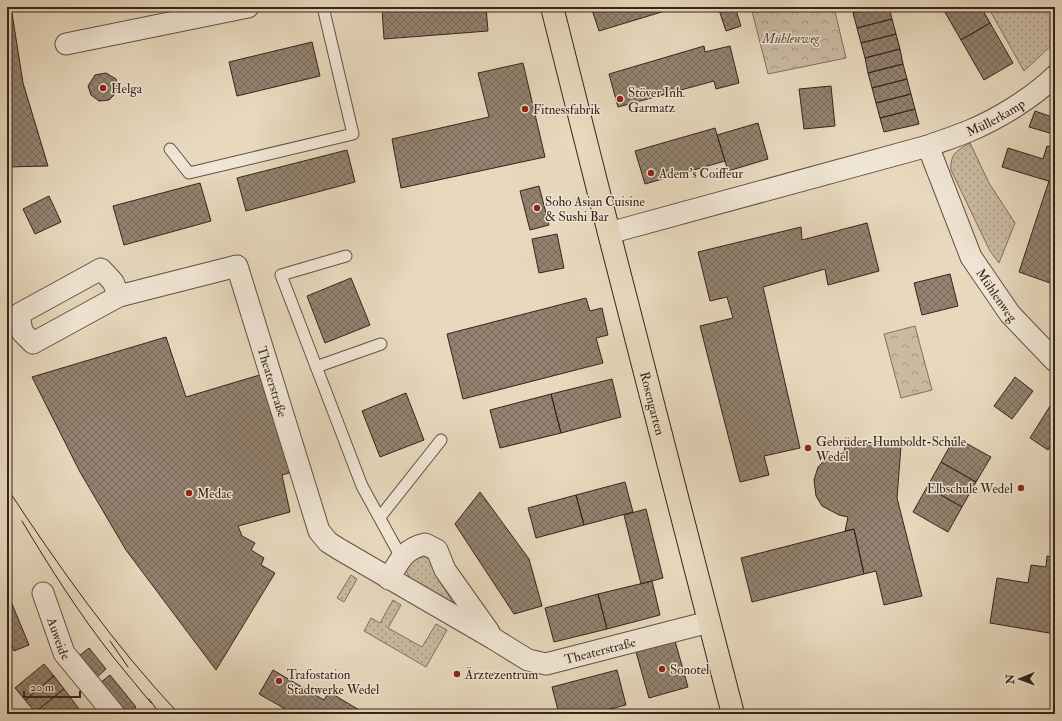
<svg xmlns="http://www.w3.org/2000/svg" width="1062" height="721" viewBox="0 0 1062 721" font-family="'IM FELL Double Pica',serif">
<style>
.grass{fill:url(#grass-dots);stroke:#806f5f}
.park{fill:url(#park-crowns);stroke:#806f5f}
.building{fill:url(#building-cross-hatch);stroke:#36241c}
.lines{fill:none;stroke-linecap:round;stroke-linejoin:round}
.lane-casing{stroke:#625144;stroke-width:13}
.street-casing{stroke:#625144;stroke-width:23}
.primary-casing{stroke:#36241c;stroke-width:24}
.lane{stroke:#f0e6d5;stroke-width:11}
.street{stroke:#f0e6d5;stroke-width:21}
.primary{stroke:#e8d9be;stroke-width:22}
.tram{stroke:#36241c;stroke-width:1}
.poi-dot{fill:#8f2418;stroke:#f0e6d5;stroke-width:1.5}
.labels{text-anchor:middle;stroke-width:3;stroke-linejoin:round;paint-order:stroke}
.park-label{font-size:13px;font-style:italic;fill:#5b4a3e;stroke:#f0e6d5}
.poi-label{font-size:13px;fill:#36241c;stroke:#f0e6d5;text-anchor:start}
.street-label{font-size:13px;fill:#36241c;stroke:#f0e6d5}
</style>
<defs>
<pattern id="grass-dots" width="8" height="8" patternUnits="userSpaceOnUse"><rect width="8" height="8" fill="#cabaa2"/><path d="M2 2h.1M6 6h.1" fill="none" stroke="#a59783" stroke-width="1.8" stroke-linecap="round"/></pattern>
<pattern id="park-crowns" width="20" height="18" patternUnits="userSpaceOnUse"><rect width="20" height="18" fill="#cabaa2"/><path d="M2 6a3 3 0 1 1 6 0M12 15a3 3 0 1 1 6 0" fill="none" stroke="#a59783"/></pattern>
<pattern id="building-cross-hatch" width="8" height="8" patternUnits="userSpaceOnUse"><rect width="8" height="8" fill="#938270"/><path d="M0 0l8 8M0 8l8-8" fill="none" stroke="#796a5b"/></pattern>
</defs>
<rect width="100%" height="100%" fill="#e8d9be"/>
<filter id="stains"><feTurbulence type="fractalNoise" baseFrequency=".005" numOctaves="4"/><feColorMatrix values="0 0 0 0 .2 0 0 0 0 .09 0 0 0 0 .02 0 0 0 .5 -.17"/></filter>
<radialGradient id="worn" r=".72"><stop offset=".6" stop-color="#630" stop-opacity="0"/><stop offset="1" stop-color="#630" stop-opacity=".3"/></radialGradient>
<path class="grass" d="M988,7H1044L1055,18V42L1024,71Z
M970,143L989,183L1015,223L999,263L990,251L951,170C950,153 957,151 970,143Z
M423,556L429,559L434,571L453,603L410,579L406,570L411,559Z
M351,575L357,579L344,602L337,598Z
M393,600L401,605L388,628L422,647L436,624L447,630L426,667L364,631L371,618L380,623Z"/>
<path class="park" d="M751,7H834L846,58L768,74Z
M915,326L932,390L901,398L884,334Z"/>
<path class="building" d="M7,7H11L23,83L48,166L7,167Z
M391,7H486L488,31L384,39L382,8Z
M591,7H678L599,31Z
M718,7H735L741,26L726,31Z
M878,7H889L892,19L857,28L853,13Z
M942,7H981L990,23L961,40Z
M892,19L896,34L861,43L857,28Z
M990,23L1013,63L984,80L961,40Z
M896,34L900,49L865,58L861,43Z
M312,42L320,76L237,96L229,62Z
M704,46L705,52L730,46L739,83L716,89L714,81L618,107L609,74Z
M900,49L903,64L868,73L865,58Z
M523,63L545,157L401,188L392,139L489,117L478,73Z
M903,64L907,79L872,88L868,73Z
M106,73L116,79L118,91L109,100L99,101L91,95L88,86L95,75Z
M907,79L911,94L876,103L872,88Z
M831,86L835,126L804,129L799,89Z
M911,94L915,109L880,118L876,103Z
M915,109L919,124L884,132L880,118Z
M1035,111L1055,118V128L1053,134L1029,127Z
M758,123L768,159L728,171L717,135Z
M715,128L725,161L645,184L635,151Z
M1047,146L1055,148V183L1002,167L1008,148L1043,159Z
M347,150L355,182L246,211L237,178Z
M1049,181L1055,183V268L1050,283L1019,272Z
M200,183L211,221L124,245L113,206Z
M539,186L549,225L530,230L520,191Z
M49,196L61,222L35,234L23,209Z
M867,223L879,271L828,285L825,269L763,287L800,448L764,456L769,475L740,482L700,326L733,318L727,297L710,301L698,252L801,227L802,240Z
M557,234L564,268L539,273L532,239Z
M950,274L958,306L922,315L914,283Z
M351,278L370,325L325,343L307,296Z
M586,298L590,311L602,308L608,335L596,338L603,363L463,399L447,334Z
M166,337L186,397L263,374L292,472L282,475L290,512L238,526L242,536L255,543L251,550L264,558L261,565L275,573L216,670L126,550L80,472L32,377Z
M1015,377L1033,391L1012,419L994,406Z
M612,379L621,417L561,433L551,394Z
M406,393L424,440L380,457L362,411Z
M551,394L561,433L500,448L490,410Z
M1050,406L1055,409V439L1048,450L1030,438Z
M955,437L991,457L976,482L941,462Z
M846,439L901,446L897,498L922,596L884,605L876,571L864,574L854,529L845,531L848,517L839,515L822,506L816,496L814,480L818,467L828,457L835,455L844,453Z
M941,462L976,482L962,507L927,487Z
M625,482L633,512L584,525L576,495Z
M927,487L962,507L948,532L913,512Z
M480,492L529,559L542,606L514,614L455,524Z
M576,495L584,525L536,538L528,508Z
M646,509L663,578L641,584L624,515Z
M854,529L864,574L752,602L741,558Z
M1047,556L1055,558V634L990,623L997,578L1028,583L1031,565L1046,567Z
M7,567L12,579L7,581Z
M652,581L660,615L607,629L598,594Z
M598,594L607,629L554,642L545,608Z
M12,604L29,645L14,651L7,634V606Z
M675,641L688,687L649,698L636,652Z
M89,648L106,669L96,678L79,656Z
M44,664L54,676L25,700L15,688Z
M273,670L324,700L329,692L366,714H294L259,694Z
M617,670L626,705L590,714H559L552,687Z
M110,675L136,707L128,714H124L100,683Z
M54,676L64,689L35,712L25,700Z
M64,689L83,714H36L35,712Z"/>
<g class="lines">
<g class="lane-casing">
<path id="lane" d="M170,149L189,173L353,134L323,7
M346,256L281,275L362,486L401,557
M316,367L381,344
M380,517L441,440"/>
</g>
<g class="street-casing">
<g id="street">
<path d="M66,44L248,7"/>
<path id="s1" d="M928,146L971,257L1010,314L1055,361"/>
<path id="s2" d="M609,233L928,146C941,141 955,137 969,131C998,119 1032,98 1055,76"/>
<path id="s3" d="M119,296L113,282L101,269L19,314L22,332L33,343L119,296L237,266L319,531L328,542L339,549L494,639L528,660L546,664L709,622"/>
<path d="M389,579C399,561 404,549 425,544L437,550L445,570L489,632"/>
<path id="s4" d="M43,593L64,653L114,714"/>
</g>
</g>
<g class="primary-casing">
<g id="primary">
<path id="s5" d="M552,7L609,233L733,714"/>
</g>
</g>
<use href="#lane" class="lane"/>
<use href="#street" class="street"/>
<use href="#primary" class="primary"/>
<path class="tram" d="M7,488C59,567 114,645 179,714
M22,521C50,568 80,615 114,658C126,673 139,688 151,703
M110,641L128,667
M149,699L160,714"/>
</g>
<g class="poi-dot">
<circle cx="103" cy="88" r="4"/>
<circle cx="620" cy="99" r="4"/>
<circle cx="525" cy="109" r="4"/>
<circle cx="651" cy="173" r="4"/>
<circle cx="537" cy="208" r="4"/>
<circle cx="808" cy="448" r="4"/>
<circle cx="1021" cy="488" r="4"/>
<circle cx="189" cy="493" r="4"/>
<circle cx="662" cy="669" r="4"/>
<circle cx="457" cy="674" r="4"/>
<circle cx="279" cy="681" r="4"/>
</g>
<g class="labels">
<g class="park-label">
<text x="791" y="43">Mühlenweg</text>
</g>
<g class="poi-label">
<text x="111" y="93">Helga</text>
<text x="628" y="97">Stöver Inh.<tspan x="628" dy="15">Garmatz</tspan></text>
<text x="533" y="114">Fitnessfabrik</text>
<text x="659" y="178">Adem's Coiffeur</text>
<text x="545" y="206">Soho Asian Cuisine<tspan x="545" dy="15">&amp; Sushi Bar</tspan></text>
<text x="816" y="446">Gebrüder-Humboldt-Schule<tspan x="816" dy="15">Wedel</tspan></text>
<text x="1013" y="493" text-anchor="end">Elbschule Wedel</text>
<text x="197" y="498">Medac</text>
<text x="670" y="674">Sonotel</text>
<text x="287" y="679">Trafostation<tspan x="287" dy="15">Stadtwerke Wedel</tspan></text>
<text x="465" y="679">Ärztezentrum</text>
</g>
<g class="street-label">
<text dy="5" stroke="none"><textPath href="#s2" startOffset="404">Müllerkamp</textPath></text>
<text dy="5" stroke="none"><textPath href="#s1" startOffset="165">Mühlenweg</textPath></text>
<text dy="5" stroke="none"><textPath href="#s3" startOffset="501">Theaterstraße</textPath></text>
<text dy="5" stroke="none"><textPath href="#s5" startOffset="409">Rosengarten</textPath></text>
<text dy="5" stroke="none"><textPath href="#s4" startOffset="48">Auweide</textPath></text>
<text dy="5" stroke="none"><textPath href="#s3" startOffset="978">Theaterstraße</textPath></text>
</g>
</g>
<rect width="1062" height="721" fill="none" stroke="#e8d9be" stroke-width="24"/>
<rect x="8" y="8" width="1046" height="705" fill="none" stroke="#36241c" stroke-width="2"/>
<rect x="12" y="12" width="1038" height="697" fill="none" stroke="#36241c"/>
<g transform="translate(1020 679) rotate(269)" stroke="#f0e6d5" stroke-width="3" paint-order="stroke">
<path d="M0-3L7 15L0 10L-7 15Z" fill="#36241c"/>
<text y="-6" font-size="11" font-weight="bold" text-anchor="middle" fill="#36241c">N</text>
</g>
<path d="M24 691v6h56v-6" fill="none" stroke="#36241c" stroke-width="2"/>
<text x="30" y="691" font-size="12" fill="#36241c" stroke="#f0e6d5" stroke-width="3" paint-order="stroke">20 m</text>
<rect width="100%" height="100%" filter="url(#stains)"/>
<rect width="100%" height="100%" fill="url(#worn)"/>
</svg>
